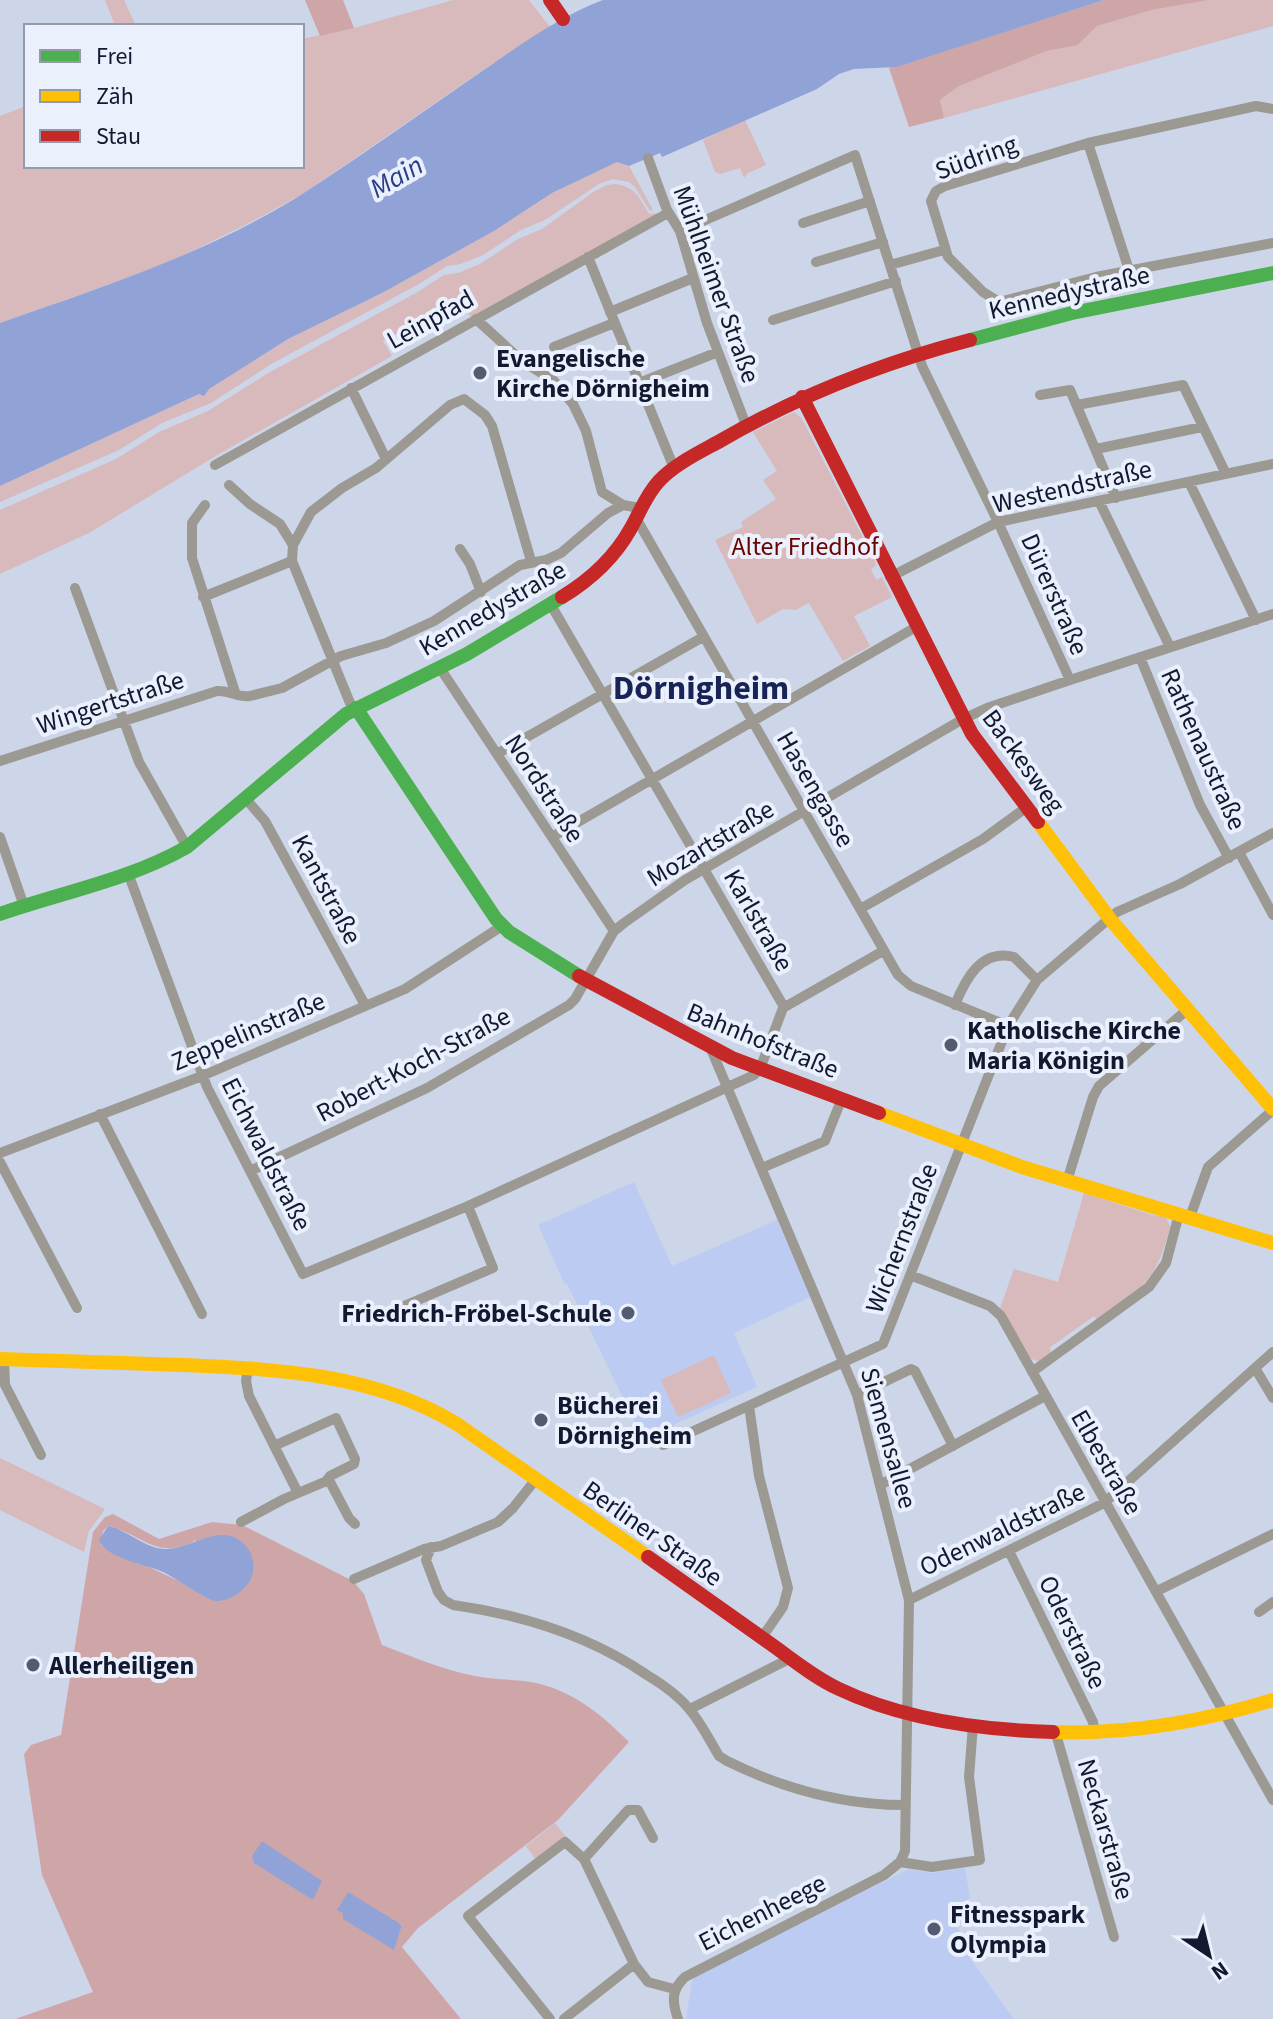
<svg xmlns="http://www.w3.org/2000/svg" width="1273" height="2019" viewBox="0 0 1273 2019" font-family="'Source Sans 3',sans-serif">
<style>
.built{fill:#bccbf2}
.green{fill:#d8b9bc}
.forest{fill:#cfa6a8;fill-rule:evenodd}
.water{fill:#91a2d6}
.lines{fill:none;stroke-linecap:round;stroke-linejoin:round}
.street{stroke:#9b9992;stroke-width:10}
.fast{stroke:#4caf50;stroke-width:14}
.slow{stroke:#ffc107;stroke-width:14}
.jam{stroke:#c62828;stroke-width:14}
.poi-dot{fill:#535b71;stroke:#ebf0fd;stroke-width:3}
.labels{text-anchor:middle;stroke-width:8;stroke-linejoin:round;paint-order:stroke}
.street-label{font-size:26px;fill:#121930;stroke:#ebf0fd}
.poi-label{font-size:26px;font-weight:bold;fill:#121930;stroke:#ebf0fd;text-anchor:start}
.park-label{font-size:26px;fill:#690401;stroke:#ebf0fd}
.water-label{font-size:28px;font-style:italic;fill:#2a3c8a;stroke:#ebf0fd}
.district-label{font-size:34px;font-weight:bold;fill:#182456;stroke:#ebf0fd}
</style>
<rect width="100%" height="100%" fill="#cdd5e9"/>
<path class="built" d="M634,1182L672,1266L777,1220L810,1297L734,1333L757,1387L673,1425L676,1435L654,1445L645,1442L567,1284L565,1285L538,1225Z
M965,1868L970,1898L947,1914L964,1938L959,1943L1014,2019H687L686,2017L692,1981L697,1975L909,1869L931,1873Z"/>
<path class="green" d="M105,0H124L136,26H115Z
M453,0H529L550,27L508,53L304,193L253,221L164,265L0,323V116L26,106V166H302V39L354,28Z
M1209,0H1273V26L944,118L940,100L959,86L1047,51L1078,45L1097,26L1152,10Z
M745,120L766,165L748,173L744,178L740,168L720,174L715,172L703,140Z
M617,162L629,166L653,210L650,211L635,187L629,182L613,179L599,184L545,220L521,230L483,255L461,264L447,266L419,284L273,363L211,403L162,423L119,450L0,502V486L199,394L288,339L382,293L494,231L552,193Z
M616,184C636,187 639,198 649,214L655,213L658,216L471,318L460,299L383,341L392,356L219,454L89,533L0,574V510L116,459L159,432L208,411L270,372L416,293L444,275L458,273L480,264L518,239L542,229L595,191L607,185Z
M794,412L802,419L875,561L876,566L871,569L876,580L882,577L892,597L854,616L870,646L843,661L809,603L796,610L783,609L757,624L715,540L743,527L741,522L776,499L763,480L777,471L753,432Z
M1084,1193L1152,1215L1166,1217L1170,1227C1156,1281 1142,1290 1098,1321L1094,1316L1049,1348L1053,1354L1041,1362L1029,1358L1000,1308L1014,1269L1058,1282Z
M714,1355L731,1393L678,1417L661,1380Z
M0,1458L105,1509L89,1531L84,1552L0,1510Z
M555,1823L566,1837L536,1860L526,1846Z"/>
<path class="forest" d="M305,0H343L354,28L320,36Z
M1104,0H1209L1152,10L1097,26L1078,45L1047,51L959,86L940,100L944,118L909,127L889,68Z
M113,1514L159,1539L212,1522L242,1525L353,1581L364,1594L382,1645C413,1657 443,1670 475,1676C494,1680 512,1679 531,1682C571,1689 601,1714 629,1742L558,1820L418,1928L402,1947L461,2019H15L93,1992L42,1875L24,1754L31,1745L61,1735L93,1532L105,1517ZM108,1526C143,1534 157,1562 196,1540L192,1587L101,1545L103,1531ZM343,1913L402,1924L394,1949Z"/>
<path class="water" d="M603,0H1104L896,67L854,69L839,74L817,89L662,157L660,153L629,166L617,162L552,193L494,231L382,293L288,339L209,389L204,396L199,394L0,486V323C105,286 212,252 307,191C365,153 421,113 478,74C517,47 558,17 603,0Z
M108,1526C128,1530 144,1548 164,1549C191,1551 225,1516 249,1550C254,1558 255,1570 251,1579C245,1591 230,1601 216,1601C208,1601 176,1578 163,1572C145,1564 107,1559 99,1540Z
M262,1841L322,1881L313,1900L254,1863L252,1856Z
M348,1892L402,1925L394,1950L343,1919V1913L337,1910Z"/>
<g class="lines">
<path class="street" d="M1273,109L1256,106L1088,143L945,186L936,191L931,201L948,257L983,292L999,302L1096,277L1273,243
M1088,143L1129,270
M648,158L667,210L680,231L707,323L746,425
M803,223L870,201
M680,231L855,155L922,366L998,522L1070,680
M588,257L674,468
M816,262L883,242
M890,265L944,250
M610,312L693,278
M476,319L522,361L554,381L573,404L586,431L602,492L623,505L640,508
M773,320L896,281
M554,347L614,323
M639,383L718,352
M351,388L386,459
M1040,395L1070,390L1116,498
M1077,405L1183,385L1226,474
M1096,449L1202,427
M215,465L668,213
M1189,482L1256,620
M229,485L250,504L280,524L293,545
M1099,501L1170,647
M205,505L192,523V558L235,692
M636,518L898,975L911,986L1008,1026
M460,549L470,564L481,592
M890,577L998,522L1273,464
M75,588L139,762L187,847
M203,597L292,561
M551,605L784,1007
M1140,657L1200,805L1229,858
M440,668L614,931
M356,708L350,703L292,561L293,545L311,512L342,488L376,468L450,405L464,399L485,415L492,426L531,561
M497,754L703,637
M0,761L217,691C230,690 238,698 250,696L282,688L341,656L386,643L434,621L520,565L546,560L561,553L608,513L623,505
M245,798L265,821L365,1005
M0,837L24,906
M552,837L916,627
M1239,852L1273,915
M128,873L207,1087L303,1274L468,1206L754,1075L760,1069L783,1008L883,951
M860,909L983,839L1027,807
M955,1005C965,980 981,948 1014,957L1037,980
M100,1114L202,1314
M0,1153L202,1076L405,989L502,926
M0,1162L77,1308
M762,1168L825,1141L842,1098
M250,1171L427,1088L569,1005L575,999L614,931L624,923L685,880L963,719L987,708L1070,680L1273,614
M1067,1181L1093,1097L1099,1086L1188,1009
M1190,1217L1208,1167L1273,1110
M910,1275L990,1306L1001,1316L1273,1800
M404,1306L493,1268L468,1206
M4,1359L5,1385L41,1455
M248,1368L246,1381L249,1396L298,1493
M1255,1368L1273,1398
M1032,1372L1149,1287L1166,1263L1179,1214
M857,1395L911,1369L915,1371L953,1446
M749,1406L759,1476L788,1588L783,1607L761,1639
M663,1445L883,1344L1008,1026L1037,980L1117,912L1180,884L1273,833
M274,1446L336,1418L355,1459L354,1464L330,1476L326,1481
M880,1485L1045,1396
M241,1522L284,1499L329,1480L349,1518L355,1524
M431,1547L426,1560L438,1592L444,1600L453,1605C523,1615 588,1635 647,1675C662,1684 679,1696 690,1710C701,1723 710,1741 719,1756L727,1761C782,1788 843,1805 905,1805
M1009,1551L1093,1722L1095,1734
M354,1579L424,1549L441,1546L498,1522L513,1508L536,1479
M1157,1591L1273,1534
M909,1600L1104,1503L1273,1352
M1259,1612L1273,1602
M690,1709L789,1659
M1056,1734L1114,1937
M584,1859L628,1810H638L653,1838
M900,1862L932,1867L980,1860L969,1777L973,1725
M550,2019L468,1916L565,1842L584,1859L634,1964L648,1982L674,1989
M564,2019L634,1964
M678,2019C672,2002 671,1990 685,1977L884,1875L900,1862L905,1851L909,1600L857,1395L711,1049"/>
<path class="fast" d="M970,340L1072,313L1273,273
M356,708L496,919L509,932L579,976
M0,914C63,892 129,880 187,847L346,714L467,654L562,597"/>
<path class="slow" d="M1038,822L1110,919L1273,1109
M879,1113L1022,1167L1273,1243
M0,1359C61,1361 123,1363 184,1365C278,1369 375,1374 457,1424L648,1557
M1053,1732C1129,1735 1201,1722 1273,1700"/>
<path class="jam" d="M550,0L563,19
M802,397L972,734L1038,822
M562,597C590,580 615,557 631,528C640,512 646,495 659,481C675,464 700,452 720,441C800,395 881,363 970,340
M579,976L732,1058L879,1113
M648,1557C688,1585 728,1614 768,1642C791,1658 813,1677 839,1689C904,1720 982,1730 1053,1732"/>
</g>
<g class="poi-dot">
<circle cx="480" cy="373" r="8"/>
<circle cx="951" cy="1045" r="8"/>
<circle cx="628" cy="1313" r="8"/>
<circle cx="541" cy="1420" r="8"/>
<circle cx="33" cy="1665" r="8"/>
<circle cx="934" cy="1929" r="8"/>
</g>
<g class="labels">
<g class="street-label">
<text transform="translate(976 157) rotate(-20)" y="9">Südring</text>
<text transform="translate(717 284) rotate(70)" y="9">Mühlheimer Straße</text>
<text transform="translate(1069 292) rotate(-13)" y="9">Kennedystraße</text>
<text transform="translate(430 319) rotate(-29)" y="9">Leinpfad</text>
<text transform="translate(1072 486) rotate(-13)" y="9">Westendstraße</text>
<text transform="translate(1055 594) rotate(66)" y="9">Dürerstraße</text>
<text transform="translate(492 608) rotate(-30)" y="9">Kennedystraße</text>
<text transform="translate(110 702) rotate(-18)" y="9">Wingertstraße</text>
<text transform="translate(1204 749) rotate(66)" y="9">Rathenaustraße</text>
<text transform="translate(1024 761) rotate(54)" y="9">Backesweg</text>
<text transform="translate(545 788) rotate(57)" y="9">Nordstraße</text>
<text transform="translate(816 789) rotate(60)" y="9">Hasengasse</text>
<text transform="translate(710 843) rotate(-31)" y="9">Mozartstraße</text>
<text transform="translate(327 889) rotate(62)" y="9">Kantstraße</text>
<text transform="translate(759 920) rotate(60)" y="9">Karlstraße</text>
<text transform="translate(248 1031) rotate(-23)" y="9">Zeppelinstraße</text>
<text transform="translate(763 1040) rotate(22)" y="9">Bahnhofstraße</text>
<text transform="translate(413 1064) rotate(-28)" y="9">Robert-Koch-Straße</text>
<text transform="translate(267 1154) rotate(63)" y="9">Eichwaldstraße</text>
<text transform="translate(901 1238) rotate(-69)" y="9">Wichernstraße</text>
<text transform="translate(889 1438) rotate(74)" y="9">Siemensallee</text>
<text transform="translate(1107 1462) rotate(60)" y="9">Elbestraße</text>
<text transform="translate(1002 1529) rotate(-26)" y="9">Odenwaldstraße</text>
<text transform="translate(653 1533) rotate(35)" y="9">Berliner Straße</text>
<text transform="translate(1073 1632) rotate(64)" y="9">Oderstraße</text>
<text transform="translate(1106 1829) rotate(74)" y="9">Neckarstraße</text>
<text transform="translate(762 1912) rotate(-27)" y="9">Eichenheege</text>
</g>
<g class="poi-label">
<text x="496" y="367">Evangelische<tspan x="496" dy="30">Kirche Dörnigheim</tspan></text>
<text x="967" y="1039">Katholische Kirche<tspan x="967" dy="30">Maria Königin</tspan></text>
<text x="612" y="1322" text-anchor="end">Friedrich-Fröbel-Schule</text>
<text x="557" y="1414">Bücherei<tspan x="557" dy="30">Dörnigheim</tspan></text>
<text x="49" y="1674">Allerheiligen</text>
<text x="950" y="1923">Fitnesspark<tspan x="950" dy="30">Olympia</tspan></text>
</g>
<g class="park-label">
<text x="805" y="555">Alter Friedhof</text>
</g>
<g class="water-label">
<text transform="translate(396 176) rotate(-30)" y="10">Main</text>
</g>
<g class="district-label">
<text x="701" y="699">Dörnigheim</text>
</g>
</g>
<rect x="24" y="24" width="280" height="144" fill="#ebf0fd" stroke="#949aab" stroke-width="2"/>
<rect x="40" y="50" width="40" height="12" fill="#4caf50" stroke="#949aab" stroke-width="2"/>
<text x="96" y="64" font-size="24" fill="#121930">Frei</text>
<rect x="40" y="90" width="40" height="12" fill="#ffc107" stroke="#949aab" stroke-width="2"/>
<text x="96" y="104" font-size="24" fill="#121930">Zäh</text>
<rect x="40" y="130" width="40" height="12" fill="#c62828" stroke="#949aab" stroke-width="2"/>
<text x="96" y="144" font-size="24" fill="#121930">Stau</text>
<g transform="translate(1209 1955) rotate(145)" stroke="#ebf0fd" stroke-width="6" paint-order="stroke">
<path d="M0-6L14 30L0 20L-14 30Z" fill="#121930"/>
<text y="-12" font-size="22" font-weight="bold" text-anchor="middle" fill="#121930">N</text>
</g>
</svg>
